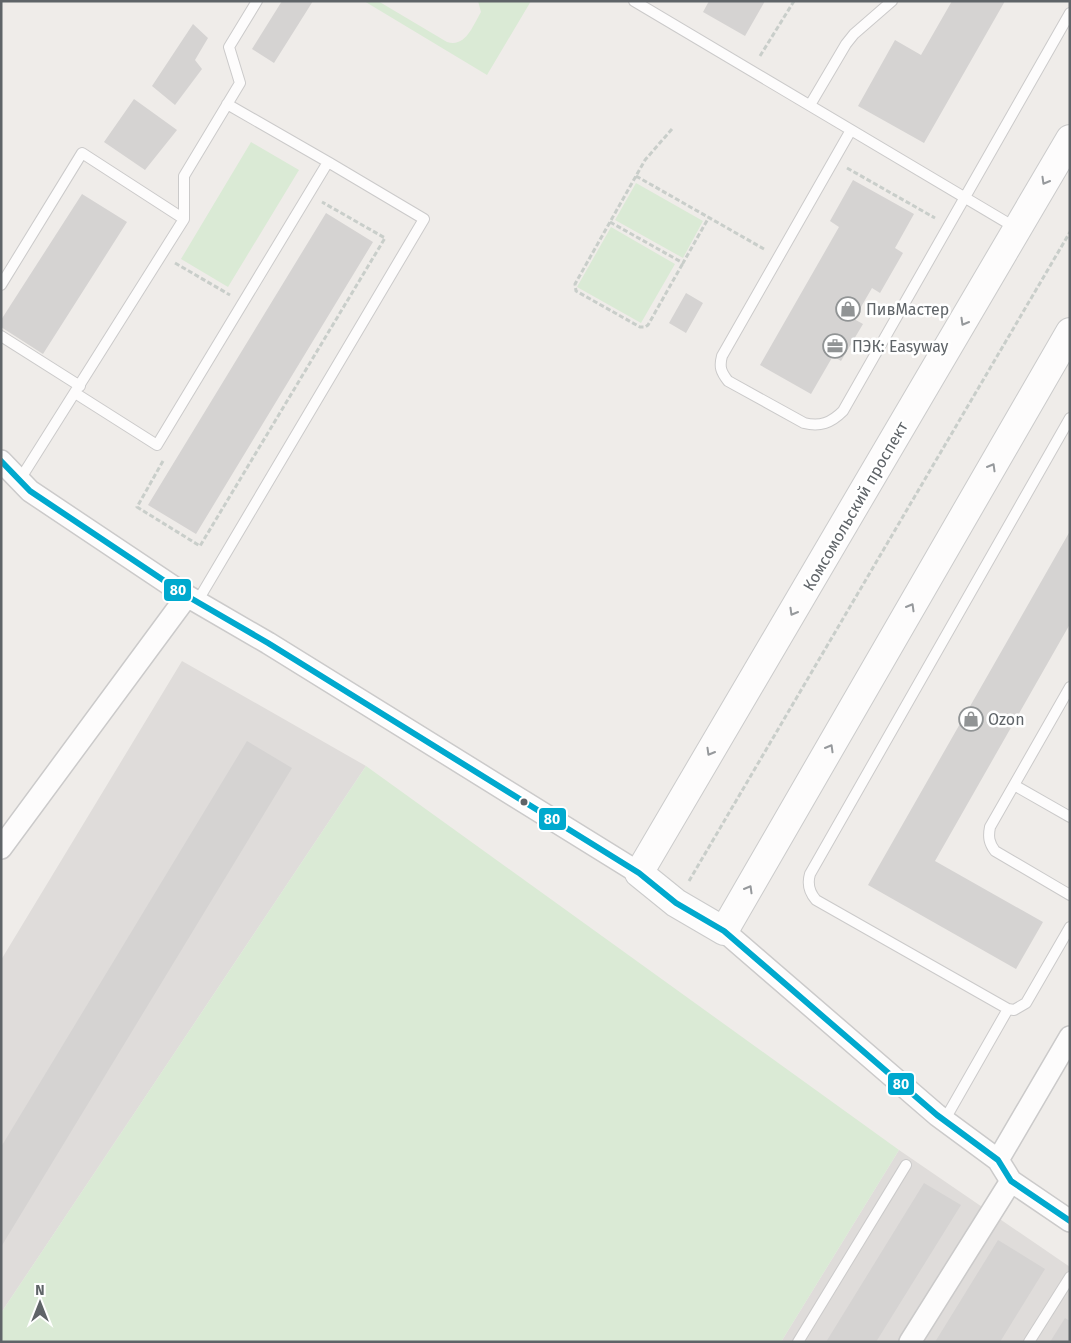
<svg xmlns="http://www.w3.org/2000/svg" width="1071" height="1343" viewBox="0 0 1071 1343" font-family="'Fira Sans',sans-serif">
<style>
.industrial{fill:#dfdcda}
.green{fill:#daead5}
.building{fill:#d5d3d2}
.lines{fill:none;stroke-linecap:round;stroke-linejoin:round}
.service-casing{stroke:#cbcaca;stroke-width:12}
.minor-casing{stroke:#cbcaca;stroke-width:24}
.secondary-casing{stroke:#cbcbcb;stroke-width:30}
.path{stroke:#c9ceca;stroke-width:3;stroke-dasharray:5 2.5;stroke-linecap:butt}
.service{stroke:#fdfcfc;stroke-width:10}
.minor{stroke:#fdfcfc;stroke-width:21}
.secondary{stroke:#fdfcfc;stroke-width:28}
.bus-1-casing{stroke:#fff;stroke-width:10}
.bus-1{stroke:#00a9ce;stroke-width:6}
.oneway{stroke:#96999c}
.bus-dot{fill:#5f6468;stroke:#fff;stroke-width:2}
.labels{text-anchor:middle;stroke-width:5;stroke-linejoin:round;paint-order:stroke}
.poi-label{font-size:16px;fill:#5f6468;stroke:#fff;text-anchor:start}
.street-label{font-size:16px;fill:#5f6468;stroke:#fff}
.line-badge{stroke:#fff;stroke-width:2}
.badge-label{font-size:14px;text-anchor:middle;font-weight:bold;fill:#fff}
</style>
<rect width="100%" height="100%" fill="#efece9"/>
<path class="industrial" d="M182,661L366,766L1,1313V960Z
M899,1150L1070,1267V1342H781Z"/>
<path class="green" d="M364,1H378L447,42C466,48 473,25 481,12L478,1H531L487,75Z
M251,142L299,170L228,287L181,259Z
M636,183L703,221L683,258L615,220Z
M611,227L675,264L641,323L577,287Z
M366,766L899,1150L781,1342H2L1,1313Z"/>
<path class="building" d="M282,1H313L274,63L252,49Z
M709,1H765L745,36L703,12Z
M952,1H1005L924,143L858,106L895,40L921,55Z
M193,24L208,38L195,60L202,69L175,105L152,86Z
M134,99L177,130L145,170L104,142Z
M853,180L914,214L895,248L903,253L880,293L872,288L854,319L863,324L841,361L833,356L811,394L760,365L839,227L830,221Z
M82,194L127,222L43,354L1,327V320Z
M326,213L373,242L196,534L148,505Z
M686,293L703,303L686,333L669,323Z
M1070,531V624L935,861L1043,922L1016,969L868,885Z
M247,741L292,768L1,1247V1147Z
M924,1183L961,1205L876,1342H826Z
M998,1240L1045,1269L1000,1342H935Z
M1065,1318L1070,1321V1342H1050Z"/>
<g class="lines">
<g class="service-casing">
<path id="service" d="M634,1L1016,228
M227,104L328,162
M810,105L846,44L854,34L892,1
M851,130L722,356C719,367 721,372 728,381L804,423C820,427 831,423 843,411L1070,13
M1,285L82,153L184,219
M1,336L80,386
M75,393L157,445L328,162L424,219L197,602
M19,481L184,219V176L240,83L229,47L257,1
M1070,687L990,827C988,837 989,843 995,851L1070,895
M1014,785L1070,817
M1008,1009L816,900C809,892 807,884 810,874L1070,418
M944,1121L1008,1009L1014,1010L1026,1003L1070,927
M798,1342L906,1165
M1029,1342L1070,1277"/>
</g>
<g class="minor-casing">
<path id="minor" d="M1,461L30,491L187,596L268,643L639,873
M1,848L187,596
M724,931L937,1115L998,1160L1011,1181L1070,1221
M998,1160L1070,1037
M910,1342L1011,1181"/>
</g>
<g class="secondary-casing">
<path id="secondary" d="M1070,139L639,873L676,903L724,931L1070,332"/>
</g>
<path class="path" d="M760,56L794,1
M672,129L645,160L575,284L576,291L640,327H645L648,325L683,263
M847,168L935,218
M636,176L764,249
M610,222L683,263L709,217
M175,263L230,295
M163,461L137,507L200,546L385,238L322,202
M689,881L1070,232"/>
<use href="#service" class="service"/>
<use href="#minor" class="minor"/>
<use href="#secondary" class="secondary"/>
<g class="bus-1-casing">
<path id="bus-1" d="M1,461L30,491L187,596L268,643L639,873L676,903L724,931L937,1115L998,1160L1011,1181L1070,1221"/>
</g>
<use href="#bus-1" class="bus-1"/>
</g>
<defs><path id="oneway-chevron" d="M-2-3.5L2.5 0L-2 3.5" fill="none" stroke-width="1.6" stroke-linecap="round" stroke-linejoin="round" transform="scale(1.25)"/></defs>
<g class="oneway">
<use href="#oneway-chevron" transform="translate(1045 181) rotate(120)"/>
<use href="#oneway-chevron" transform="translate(964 322) rotate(120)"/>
<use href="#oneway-chevron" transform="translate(992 467) rotate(-60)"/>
<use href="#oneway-chevron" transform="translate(911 607) rotate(-60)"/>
<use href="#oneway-chevron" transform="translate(793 612) rotate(120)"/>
<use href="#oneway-chevron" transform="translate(830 748) rotate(-60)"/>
<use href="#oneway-chevron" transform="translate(710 752) rotate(120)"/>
<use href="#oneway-chevron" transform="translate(749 889) rotate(-60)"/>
</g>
<defs>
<g id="shop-ring" transform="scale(1.25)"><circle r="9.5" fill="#fff" stroke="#919495" stroke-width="1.5"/><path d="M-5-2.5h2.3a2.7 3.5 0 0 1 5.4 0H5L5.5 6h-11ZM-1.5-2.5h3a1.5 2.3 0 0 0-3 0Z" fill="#919495"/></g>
<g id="office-ring" transform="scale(1.25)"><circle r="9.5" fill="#fff" stroke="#919495" stroke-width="1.5"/><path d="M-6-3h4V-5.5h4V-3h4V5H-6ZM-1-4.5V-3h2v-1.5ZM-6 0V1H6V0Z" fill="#919495"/></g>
</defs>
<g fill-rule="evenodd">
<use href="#shop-ring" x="848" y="309"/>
<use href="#office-ring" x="835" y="346"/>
<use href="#shop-ring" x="971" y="719"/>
</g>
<circle class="bus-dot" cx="524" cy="802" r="4.5"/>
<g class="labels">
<g class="poi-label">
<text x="866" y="315">ПивМастер</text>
<text x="852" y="352">ПЭК: Easyway</text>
<text x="988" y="725">Ozon</text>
</g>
<g class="street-label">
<text transform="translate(855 506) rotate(-60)" y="6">Комсомольский проспект</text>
</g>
</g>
<g class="line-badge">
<rect x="163" y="578" width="29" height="24" rx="5" fill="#00a9ce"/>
<rect x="538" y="807" width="29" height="24" rx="5" fill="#00a9ce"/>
<rect x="887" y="1072" width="28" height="24" rx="5" fill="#00a9ce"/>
</g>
<g class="badge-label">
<text x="178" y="595">80</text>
<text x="552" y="824">80</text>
<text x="901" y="1089">80</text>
</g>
<rect width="1071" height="1343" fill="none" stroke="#5f6468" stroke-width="5"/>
<g transform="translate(40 1303)" stroke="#ffffff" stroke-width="4" paint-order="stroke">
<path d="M0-4L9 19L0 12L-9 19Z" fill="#5f6468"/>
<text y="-8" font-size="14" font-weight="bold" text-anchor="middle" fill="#5f6468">N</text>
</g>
</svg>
